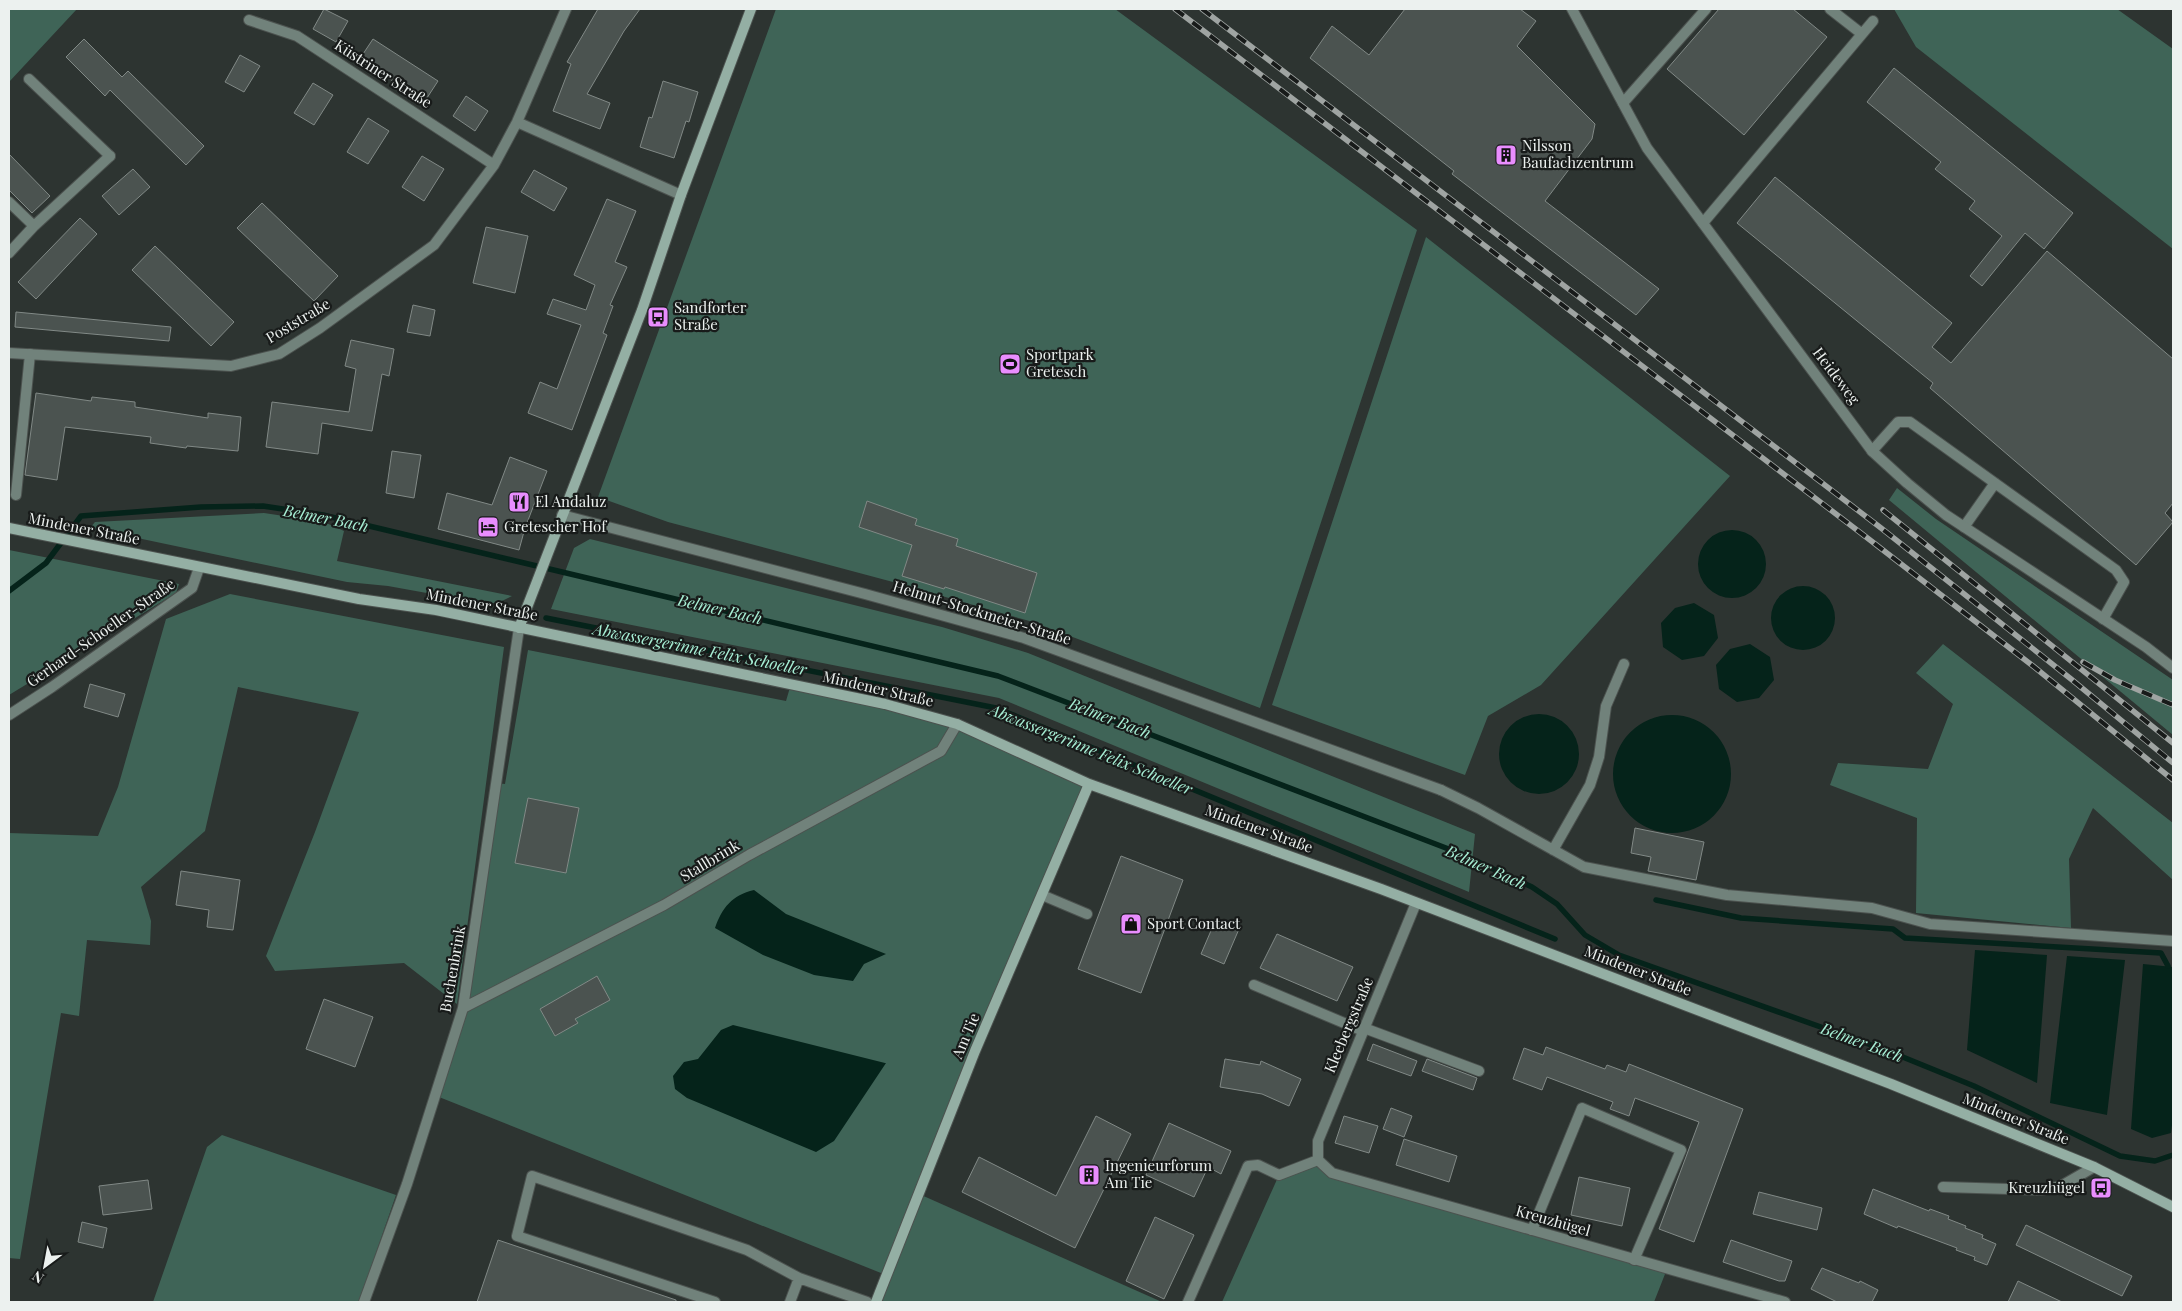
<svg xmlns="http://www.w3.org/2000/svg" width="2182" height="1311" viewBox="0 0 2182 1311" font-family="'Playfair Display',serif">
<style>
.green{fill:#3f6457}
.water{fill:#05231a}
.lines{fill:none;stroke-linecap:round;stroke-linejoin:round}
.stream{stroke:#05231a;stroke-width:5.5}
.building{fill:#4b5350;stroke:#818986}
.lane-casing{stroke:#4c524f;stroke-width:12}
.street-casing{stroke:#4c524f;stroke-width:12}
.secondary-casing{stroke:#4c524f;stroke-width:12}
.lane{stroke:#71827b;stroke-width:10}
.street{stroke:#71827b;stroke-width:10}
.secondary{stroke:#94afa4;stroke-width:10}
.rail-casing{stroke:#9fa4a2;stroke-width:5.5}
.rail{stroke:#181b1a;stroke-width:4;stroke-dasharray:11;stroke-linecap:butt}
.labels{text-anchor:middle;stroke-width:4.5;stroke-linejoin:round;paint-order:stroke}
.street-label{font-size:15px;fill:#ecf1ef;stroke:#181b1a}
.poi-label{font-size:15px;fill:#ecf1ef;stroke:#181b1a;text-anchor:start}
.water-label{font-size:16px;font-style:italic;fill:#a7efd5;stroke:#181b1a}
</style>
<rect width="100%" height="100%" fill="#2d3431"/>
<path class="green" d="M9,9H77L9,82Z
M776,9H1115L1417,230L1260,708L1033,622L893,582L668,522L598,497Z
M1894,9H2117L2173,49V249L1916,47Z
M1426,237L1730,476L1541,685L1488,716L1465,775L1272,705Z
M1897,488L1936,519L2173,680V735L1889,500Z
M264,513L324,522L344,531L337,561L512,596L498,603H482L388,586L347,582L90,528L95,522Z
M590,539L942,627L1028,653L1475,834L1469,892L999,698L551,609L574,548Z
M9,550L179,584L176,593L9,695Z
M230,594L504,647L457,1004L404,963L275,971L266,956L315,832L359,712L238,687L205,831L141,887L151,921L150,945L87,940L79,1016L61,1013L20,1259L9,1258V833L98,836L118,787L166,619Z
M1943,644L2173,823V880L2093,808L2069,859L2071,928L1916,913L1917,818L1830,785L1838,763L1928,769L1953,704L1916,673Z
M528,650L786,701L791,684L957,724L1089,784L919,1194L1162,1302H878L886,1275L434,1095L463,1008L496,783L505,784Z
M222,1135L396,1195L359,1302H153L207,1147Z
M1318,1160L1332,1173L1667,1269L1654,1302H1222L1279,1175Z"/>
<path class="water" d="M1698 564a34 34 0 1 1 68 0a34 34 0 1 1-68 0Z
M1771 618a32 32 0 1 1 64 0a32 32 0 1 1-64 0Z
M1694,603L1714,615L1718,638L1704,656L1682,660L1663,647L1661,623L1675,608Z
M1750,644L1770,657L1774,680L1759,698L1737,702L1719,689L1716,665L1730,649Z
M1499 754a40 40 0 1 1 80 0a40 40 0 1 1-80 0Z
M1613 774a59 59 0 1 1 118 0a59 59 0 1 1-118 0Z
M754,890L786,914L886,954L864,964L853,981L814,975L763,955L715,928C722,908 732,895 754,890Z
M1975,950L2047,955L2037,1083L1967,1050Z
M2067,956L2125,960L2107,1115L2050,1103Z
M2143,964L2173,967V1117L2171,1133L2152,1138L2131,1129Z
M733,1025L885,1063H886L834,1141L816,1152L687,1098L675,1089L673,1076L684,1062L698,1059L721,1030Z"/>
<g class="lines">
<path class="stream" d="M9,591L46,563L81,516L201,507L263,506L323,515L998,676L1459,853L1532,887L1557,904L1585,935L1619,955L1888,1051L1974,1086L2120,1156L2155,1161L2173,1155
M546,618L996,708L1555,939
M1656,900L1741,918L1893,929L1905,938L2161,953L2168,966"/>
</g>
<path class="building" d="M324,9L348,21L336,42L313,29Z
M598,9H640L624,31L587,94L610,103L600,129L553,111L571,64L567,62Z
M1405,9H1520L1536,21L1517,46L1595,124L1592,139L1545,201L1659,289L1636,315L1452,174L1454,171L1310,58L1332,26L1369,55Z
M1719,9H1793L1827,37L1744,135L1667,69Z
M84,39L122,77L128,71L204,146L186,165L110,90L105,96L66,57Z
M373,39L438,81L425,101L359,60Z
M240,55L260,66L244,92L225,82Z
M1894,68L2073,213L2044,249L2025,233L1982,286L1970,276L2002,236L1969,209L1975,201L1935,169L1941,162L1867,102Z
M663,81L698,92L689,122L686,121L674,158L640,147L649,117L652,118Z
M313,83L333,95L314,125L294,113Z
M466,96L488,111L475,131L453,116Z
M368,118L389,131L368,164L347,152Z
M9,154L50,196L32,213L9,190Z
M422,156L444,169L424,201L402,187Z
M133,169L150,187L119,215L102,196Z
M534,170L567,188L554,211L521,192Z
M1775,177L1952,323L1932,347L1951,363L2047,251L2173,359V503L2165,513L2173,522L2136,565L1930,388L1933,383L1737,223Z
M607,199L636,211L615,262L627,267L610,305L613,306L603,333L607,335L572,430L528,413L540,382L557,389L570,354L581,325L547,314L553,299L586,310L595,285L574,275Z
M262,203L338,276L314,301L237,228Z
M80,218L97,234L36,299L18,282Z
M486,227L528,236L515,293L473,283Z
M155,246L234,322L211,346L132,270Z
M413,305L435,310L430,336L407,332Z
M16,312L171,327L169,341L15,327Z
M351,340L394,349L389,376L382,374L372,431L322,423L318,454L266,447L272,402L349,412L356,369L345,366Z
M36,393L91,401L92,397L135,402V407L208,418V413L241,417L238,451L187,446L186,448L150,443L151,437L65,427L57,480L25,475Z
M392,451L421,455L414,498L386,493Z
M510,457L547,471L525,528L519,550L438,529L447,493L492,505Z
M867,501L917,519L915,525L958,539L956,546L1037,573L1025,613L945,587L944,589L902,576L912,545L859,527Z
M90,684L125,694L118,717L84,707Z
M528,798L579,808L566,873L515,863Z
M1635,828L1704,842L1696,880L1648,871L1651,857L1631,853Z
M1121,856L1183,880L1141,993L1078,969Z
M181,871L240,880L233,930L207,927L209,910L176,905Z
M1216,919L1239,929L1224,964L1201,954Z
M1277,934L1353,967L1337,1001L1260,968Z
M597,976L610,1000L575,1019L578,1023L555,1036L540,1009Z
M324,999L373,1017L355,1067L306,1049Z
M1373,1044L1417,1061L1411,1076L1367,1060Z
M1546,1047L1605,1069L1607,1065L1626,1072L1629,1064L1743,1109L1694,1242L1659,1229L1699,1122L1635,1098L1629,1116L1610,1109L1613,1102L1547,1077L1542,1090L1513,1079L1524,1048L1543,1055Z
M1225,1059L1260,1065L1261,1061L1301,1079L1289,1106L1262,1094L1220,1087Z
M1427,1059L1477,1078L1473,1090L1422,1071Z
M1391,1108L1412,1116L1404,1137L1383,1129Z
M1096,1116L1131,1134L1075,1248L962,1192L979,1157L1056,1196Z
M1344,1116L1378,1126L1369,1153L1335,1143Z
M1169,1123L1231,1151L1221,1174L1208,1167L1194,1197L1146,1175Z
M1404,1139L1457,1156L1449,1182L1396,1165Z
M1579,1177L1630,1188L1622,1226L1571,1215Z
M148,1180L152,1209L103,1215L99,1186Z
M1873,1189L1929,1211L1930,1209L1949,1216L1948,1219L1966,1226L1965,1228L1983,1235L1982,1238L1996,1244L1987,1265L1974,1260L1975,1257L1956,1250L1957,1248L1898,1226L1897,1228L1864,1214Z
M1759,1192L1822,1208L1817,1230L1753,1214Z
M1155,1217L1194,1235L1164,1299L1126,1281Z
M82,1222L107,1228L103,1248L78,1242Z
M2026,1225L2132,1276L2122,1296L2016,1245Z
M498,1240L676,1300V1302H477Z
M1731,1240L1792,1261L1785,1281H1779L1723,1262Z
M1822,1268L1859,1283L1860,1281L1878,1290L1872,1302H1837L1811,1289Z
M2018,1281L2062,1302H2008Z"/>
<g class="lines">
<g class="lane-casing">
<path id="lane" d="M1830,9L1862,34
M29,79L110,156
M1623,103L1706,9
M1703,223L1873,21
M1872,451L1898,422H1910L2116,570L2124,582L2103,619
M16,495L30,354
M1964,527L1995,483
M1441,790L1478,808L1584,867L1727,895L1872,908L1930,924L2173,941
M1553,850L1590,785L1599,757L1606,706L1624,664
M1042,895L1087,914
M1254,985L1363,1031
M1364,1028L1479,1071
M1943,1187L2042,1190L2061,1186L2094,1167
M1532,1230L1582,1108L1681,1150L1634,1260
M715,1302L517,1236L532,1176L747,1250L799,1278L867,1302
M790,1302L799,1278
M1188,1302L1248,1166L1258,1165L1279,1175L1318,1160"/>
</g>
<g class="street-casing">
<path id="street" d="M1572,9L1647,148L1872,451L1907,483L1946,515L2146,647L2173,668
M249,20L297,36L494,165
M517,122L681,195
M9,202L34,226
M9,253L34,226L110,156
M9,353L231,366L279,354L320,328L434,245L494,165L517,122L566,9
M562,515L865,594L1024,638L1441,790
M9,715L52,687L192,588L199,568
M1416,903L1318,1141V1160L1332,1173L1785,1302
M463,1008L664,905L749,855L941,751L957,724
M364,1302L407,1184L463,1008L519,628"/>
</g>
<g class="secondary-casing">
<path id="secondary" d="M9,528L359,599L436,610L885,704L957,724L1089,784L1381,889L1891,1084L2094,1167L2173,1207
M519,628L642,310L681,195L751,9
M876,1302L975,1051L1089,784"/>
</g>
<use href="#lane" class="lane"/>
<use href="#street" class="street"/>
<use href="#secondary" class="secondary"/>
<g class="rail-casing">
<path id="rail" d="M1175,9L1870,540L2033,666L2173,780
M1202,9L1881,528L2071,679L2173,763
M1883,510L2173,743
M2083,662L2115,680L2173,705"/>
</g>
<use href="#rail" class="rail"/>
</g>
<defs>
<g id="building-square" transform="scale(1.125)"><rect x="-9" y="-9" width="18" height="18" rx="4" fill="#e98dfe" stroke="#181b1a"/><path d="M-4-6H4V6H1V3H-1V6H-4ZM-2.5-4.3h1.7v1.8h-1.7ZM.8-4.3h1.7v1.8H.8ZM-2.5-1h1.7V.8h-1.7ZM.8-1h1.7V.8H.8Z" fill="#111"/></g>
<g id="bus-square" transform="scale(1.125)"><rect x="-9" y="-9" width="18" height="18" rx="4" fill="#e98dfe" stroke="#181b1a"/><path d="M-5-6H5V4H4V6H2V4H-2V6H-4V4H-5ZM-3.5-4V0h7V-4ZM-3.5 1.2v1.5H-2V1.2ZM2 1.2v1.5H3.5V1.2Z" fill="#111"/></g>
<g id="stadium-square" transform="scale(1.125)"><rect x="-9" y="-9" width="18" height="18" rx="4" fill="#e98dfe" stroke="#181b1a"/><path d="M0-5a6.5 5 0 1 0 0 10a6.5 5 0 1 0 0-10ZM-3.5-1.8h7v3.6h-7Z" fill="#111"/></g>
<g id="restaurant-square" transform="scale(1.125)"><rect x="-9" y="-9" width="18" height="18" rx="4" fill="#e98dfe" stroke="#181b1a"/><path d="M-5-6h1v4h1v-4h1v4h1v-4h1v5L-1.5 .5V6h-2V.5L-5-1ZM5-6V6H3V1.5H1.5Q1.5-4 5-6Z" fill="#111"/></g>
<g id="hotel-square" transform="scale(1.125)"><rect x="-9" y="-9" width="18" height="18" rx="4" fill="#e98dfe" stroke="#181b1a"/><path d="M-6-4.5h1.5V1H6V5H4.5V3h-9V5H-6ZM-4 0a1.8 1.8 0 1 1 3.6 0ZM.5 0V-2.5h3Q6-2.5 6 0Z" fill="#111"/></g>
<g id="shop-square" transform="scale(1.125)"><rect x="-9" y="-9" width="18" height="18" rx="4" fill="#e98dfe" stroke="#181b1a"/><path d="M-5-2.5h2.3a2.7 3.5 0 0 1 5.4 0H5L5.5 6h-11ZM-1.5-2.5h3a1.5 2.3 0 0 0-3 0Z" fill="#111"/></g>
</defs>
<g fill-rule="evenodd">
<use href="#building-square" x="1506" y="155"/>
<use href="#bus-square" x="658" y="317"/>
<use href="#stadium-square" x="1010" y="364"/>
<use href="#restaurant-square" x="519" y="502"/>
<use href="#hotel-square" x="488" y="527"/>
<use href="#shop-square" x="1131" y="924"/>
<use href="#building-square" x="1089" y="1175"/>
<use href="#bus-square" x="2101" y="1188"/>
</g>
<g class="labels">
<g class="street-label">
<text transform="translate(383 74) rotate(33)" y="5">Küstriner Straße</text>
<text transform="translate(298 321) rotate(-31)" y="5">Poststraße</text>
<text transform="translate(1836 376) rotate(53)" y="5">Heideweg</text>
<text transform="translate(84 529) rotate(11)" y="5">Mindener Straße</text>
<text transform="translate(482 605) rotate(11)" y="5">Mindener Straße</text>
<text transform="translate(982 613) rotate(17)" y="5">Helmut-Stockmeier-Straße</text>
<text transform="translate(101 633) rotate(-35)" y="5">Gerhard-Schoeller-Straße</text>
<text transform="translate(878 689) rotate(13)" y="5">Mindener Straße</text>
<text transform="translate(1259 829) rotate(20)" y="5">Mindener Straße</text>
<text transform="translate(710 861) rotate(-31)" y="5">Stallbrink</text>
<text transform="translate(453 969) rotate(-80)" y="5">Buchenbrink</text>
<text transform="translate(1638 971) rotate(21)" y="5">Mindener Straße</text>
<text transform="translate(1349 1025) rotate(-67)" y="5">Kleebergstraße</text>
<text transform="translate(966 1036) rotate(-67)" y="5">Am Tie</text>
<text transform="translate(2016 1119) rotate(22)" y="5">Mindener Straße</text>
<text transform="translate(1553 1221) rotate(16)" y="5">Kreuzhügel</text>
</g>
<g class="poi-label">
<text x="1522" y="151">Nilsson<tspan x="1522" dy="17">Baufachzentrum</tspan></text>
<text x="674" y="313">Sandforter<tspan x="674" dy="17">Straße</tspan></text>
<text x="1026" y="360">Sportpark<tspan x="1026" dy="17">Gretesch</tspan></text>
<text x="535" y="507">El Andaluz</text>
<text x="504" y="532">Gretescher Hof</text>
<text x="1147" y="929">Sport Contact</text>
<text x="1105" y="1171">Ingenieurforum<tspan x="1105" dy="17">Am Tie</tspan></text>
<text x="2085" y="1193" text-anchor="end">Kreuzhügel</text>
</g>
<g class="water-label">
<text transform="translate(326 518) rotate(11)" y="6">Belmer Bach</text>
<text transform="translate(720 609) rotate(13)" y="6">Belmer Bach</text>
<text transform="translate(700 649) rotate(11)" y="6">Abwassergerinne Felix Schoeller</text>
<text transform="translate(1110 718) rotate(21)" y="6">Belmer Bach</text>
<text transform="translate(1091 749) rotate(22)" y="6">Abwassergerinne Felix Schoeller</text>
<text transform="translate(1486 867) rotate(24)" y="6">Belmer Bach</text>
<text transform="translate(1862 1042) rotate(20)" y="6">Belmer Bach</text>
</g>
</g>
<rect width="2182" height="1311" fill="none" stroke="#ecf1ef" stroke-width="20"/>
<g transform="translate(45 1266) rotate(212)" stroke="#181b1a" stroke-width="4" paint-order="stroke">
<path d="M0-4L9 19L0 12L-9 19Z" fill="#ecf1ef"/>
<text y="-8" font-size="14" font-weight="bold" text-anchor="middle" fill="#ecf1ef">N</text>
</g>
</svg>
